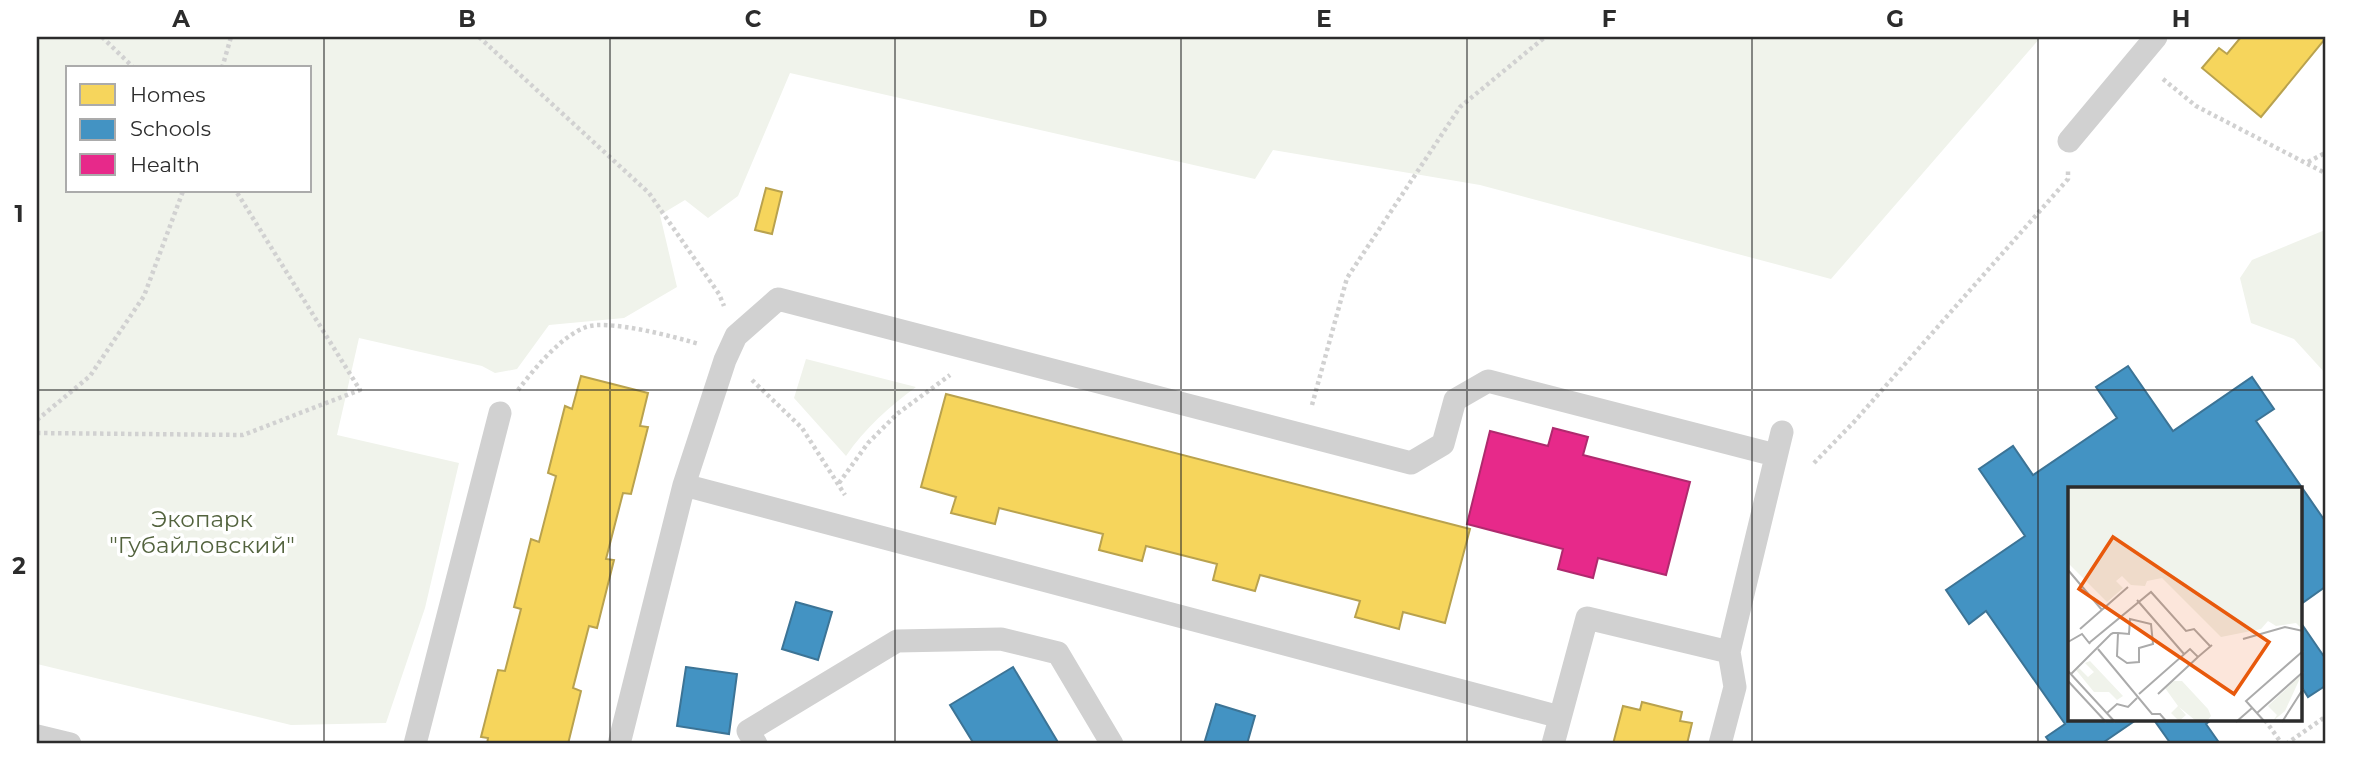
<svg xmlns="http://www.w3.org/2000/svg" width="2362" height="781" viewBox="0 0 2362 781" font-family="Montserrat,sans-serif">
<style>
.green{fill:#f0f3eb;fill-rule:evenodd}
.homes{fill:#f6d55c;stroke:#b9a24e;stroke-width:2}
.schools{fill:#4393c3;stroke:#3c7496;stroke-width:2}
.health{fill:#e7298a;stroke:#af2a6e;stroke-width:2}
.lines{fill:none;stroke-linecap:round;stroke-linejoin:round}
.path{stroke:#d1d1d1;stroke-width:4.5;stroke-dasharray:3.5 3.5;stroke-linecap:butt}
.service{stroke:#d1d1d1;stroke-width:23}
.grid{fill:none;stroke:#2c2c2c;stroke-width:2;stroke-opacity:0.55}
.labels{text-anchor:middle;stroke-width:7;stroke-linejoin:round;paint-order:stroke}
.park-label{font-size:23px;fill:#53633e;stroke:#fff}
.inset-road{fill:none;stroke:#ababab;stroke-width:2}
.view{fill:#e8590c;fill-opacity:0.15;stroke:#e8590c;stroke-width:3.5}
.inset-edge{fill:none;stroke:#2c2c2c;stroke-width:3.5}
.neatline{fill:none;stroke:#2c2c2c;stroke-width:2.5}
.grid-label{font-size:23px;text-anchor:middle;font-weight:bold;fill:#2c2c2c}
</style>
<rect width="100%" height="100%" fill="#fff"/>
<path class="green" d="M37,37H2041L1831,279L1480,185L1273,150L1255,179L790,73L738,196L708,218L685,200L660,215L677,287L624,318L549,325L517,369L495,373L482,366L359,338L337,435L459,463L425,608L386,723L291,725L37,664ZM68,68H310V191H68Z
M2325,230V373L2294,339L2251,323L2240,278L2252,260Z
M806,359L916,387C889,407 865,428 846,456L794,398Z"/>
<path class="homes" d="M2241,37H2325V39L2261,117L2202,68L2219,48L2227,54Z
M766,188L782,192L772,234L755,230Z
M581,376L648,393L640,426L648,427L631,494L623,493L606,559L614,560L597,628L589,626L573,688L581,691L568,744H487L488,738L481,737L498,670L505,671L521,609L514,607L531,539L539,542L556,476L548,473L565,406L572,409Z
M946,394L1470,529L1445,623L1403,612L1399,629L1355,617L1360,601L1260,575L1255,591L1213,580L1217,564L1146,546L1142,561L1099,550L1103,534L999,508L995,524L951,513L956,497L921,487Z
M1642,702L1682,712L1680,721L1692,723L1687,744H1613L1623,706L1640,710Z"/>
<path class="schools" d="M2128,366L2173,431L2252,377L2274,409L2256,421L2325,521V587L2301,604V489H2070V720H2136L2101,744H2051L2046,737L2065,724L1986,611L1969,624L1946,590L2025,536L1979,469L2013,446L2033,475L2117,418L2096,387Z
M796,602L832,612L818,660L782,649Z
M2301,623L2325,658V686L2308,697L2301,686Z
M686,667L737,674L729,734L677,726Z
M1013,667L1059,744H974L950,705Z
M1216,704L1255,716L1247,744H1204Z
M2154,720H2211L2206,724L2220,744H2171Z"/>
<path class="health" d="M1553,428L1588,437L1583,455L1690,482L1666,575L1598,558L1593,578L1558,569L1563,549L1467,524L1490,431L1548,446Z"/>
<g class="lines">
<path class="path" d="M102,37L134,68
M479,37L649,193L719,294L724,306
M222,68L231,37
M2163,79L2196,106L2325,173
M2308,162L2325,153
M752,380L802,428L845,495
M518,390C535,368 560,337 586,327C609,319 675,337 699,344
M1312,405L1347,278L1460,107L1545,37
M37,420L90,376L144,296L183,191
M37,433L243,435L360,390L236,191
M1814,463L1853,423L2068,179V170
M839,483L868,443L897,414L950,375
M2265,720L2282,744
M2286,744L2325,717"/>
<path class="service" d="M2069,141L2156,37
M684,485L1560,717
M37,736L70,744
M415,744L500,413
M619,744L684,485L725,360L736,336L778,299L1411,463L1443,444L1455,400L1488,381L1775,455
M756,744L748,731L897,641L1001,639L1058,653L1112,744
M1553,744L1587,618L1729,652L1782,432
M1720,744L1735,687L1729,652"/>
</g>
<path class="grid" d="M324,37V744M610,37V744M895,37V744M1181,37V744M1467,37V744M1752,37V744M2038,37V744M37,390H2325"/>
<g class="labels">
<g class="park-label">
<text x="202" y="527">Экопарк<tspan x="202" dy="26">"Губайловский"</tspan></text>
</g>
</g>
<g transform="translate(2068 487)">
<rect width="234" height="234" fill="#fff"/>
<path d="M0,0H234V142L228,136L208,139L200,134L193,142L153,150L94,91L79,94L77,99L63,98L54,89L48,94L55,101L39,115L0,76ZM22,174L55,209L49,213L41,205H26L8,183L11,181L20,190L26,185L17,176ZM234,187L217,224L205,234L209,228L200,219ZM106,194H114L140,222L143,229L139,234H128L111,220L118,228L111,234L103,226L110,219L97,201Z" fill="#f0f3eb"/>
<path class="inset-road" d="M0,83L34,123M69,113L116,167M12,142L60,100M175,152L217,140L235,144M0,155L14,147L22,157M21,156L83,105L118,144L126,142L142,159M30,162L84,227H92L99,235M0,184L47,235M3,187L43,147L45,146H50L61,147L62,132L83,137L85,157L71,161V175L59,176L49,169L50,146M0,194L38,235M71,207L122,162L130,170L144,158M90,207L130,170M39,226L49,217L60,220L69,211M189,226L235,185M168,235L184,221M197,235L178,214L235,164M214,235L235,202"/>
<path class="view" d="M45,50L201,155L166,207L11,102Z"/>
<rect width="234" height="234" class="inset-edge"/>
</g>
<rect width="2362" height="781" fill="none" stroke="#ffffff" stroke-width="77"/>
<rect x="66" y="66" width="245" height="126" fill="#ffffff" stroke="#ababab" stroke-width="2"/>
<rect x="80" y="84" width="35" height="21" fill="#f6d55c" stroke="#ababab" stroke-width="2"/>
<text x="130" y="102" font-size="21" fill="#2c2c2c">Homes</text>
<rect x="80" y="119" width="35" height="21" fill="#4393c3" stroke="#ababab" stroke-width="2"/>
<text x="130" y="136" font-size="21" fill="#2c2c2c">Schools</text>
<rect x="80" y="154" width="35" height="21" fill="#e7298a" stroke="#ababab" stroke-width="2"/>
<text x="130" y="172" font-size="21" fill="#2c2c2c">Health</text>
<rect x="38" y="38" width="2286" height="704" class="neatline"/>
<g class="grid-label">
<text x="181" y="27">A</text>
<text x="467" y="27">B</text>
<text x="753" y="27">C</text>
<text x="1038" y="27">D</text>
<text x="1324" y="27">E</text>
<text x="1609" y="27">F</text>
<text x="1895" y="27">G</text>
<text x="2181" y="27">H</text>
<text x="19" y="222">1</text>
<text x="19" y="574">2</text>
</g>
</svg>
